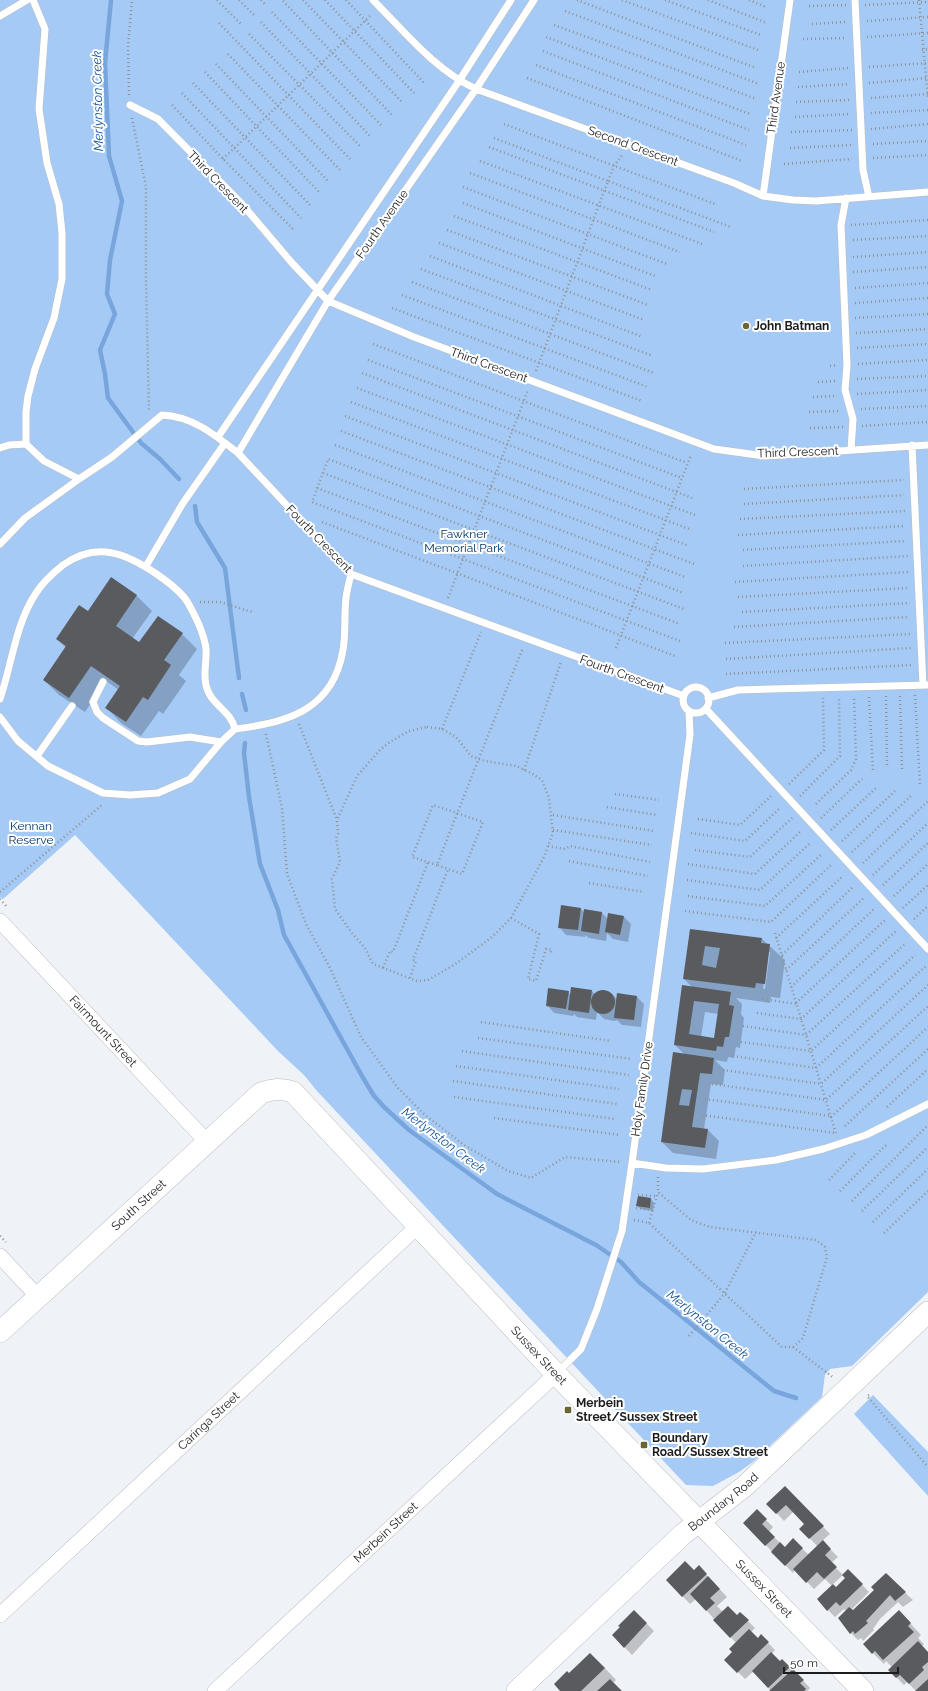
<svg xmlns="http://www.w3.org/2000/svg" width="928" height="1691" viewBox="0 0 928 1691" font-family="Raleway,sans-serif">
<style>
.green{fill:#a5caf6}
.shadow{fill:#0003;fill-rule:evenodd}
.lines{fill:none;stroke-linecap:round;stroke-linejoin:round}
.stream{stroke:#78a6dc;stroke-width:4.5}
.building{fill:#595b5e;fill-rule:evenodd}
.lane-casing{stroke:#bbbec1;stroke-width:8}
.street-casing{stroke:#bbbec1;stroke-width:16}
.secondary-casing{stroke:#bbbec1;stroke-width:22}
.path{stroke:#909294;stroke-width:2.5;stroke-dasharray:1 3;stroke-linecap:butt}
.lane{stroke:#fff;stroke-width:7}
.street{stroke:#fff;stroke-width:15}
.secondary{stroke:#fff;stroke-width:21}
.poi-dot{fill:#6b6632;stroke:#fff;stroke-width:1.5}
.labels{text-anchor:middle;stroke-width:4;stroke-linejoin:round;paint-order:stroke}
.street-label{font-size:12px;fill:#1c1d1e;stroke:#fff}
.poi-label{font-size:12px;font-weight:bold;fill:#1c1d1e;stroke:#fff;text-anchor:start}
.park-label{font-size:12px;fill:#023464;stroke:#fff}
.water-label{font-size:13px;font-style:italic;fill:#175597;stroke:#fff}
</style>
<rect width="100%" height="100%" fill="#eff2f6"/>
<path class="green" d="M0,0H928V1292L852,1366L830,1369L825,1375L822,1397L753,1462L739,1472L713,1486L686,1485L317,1091L304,1075L278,1051L75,835L3,899L0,897Z
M873,1395L928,1452V1496L854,1414Z"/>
<path class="shadow" d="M111,579L137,596L152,611L132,639L140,644L182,634L197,649L179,675L186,681L163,714L159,711L141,736L121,723L107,708L119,690L106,681L85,712L59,695L44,680L66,648L57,639L88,612Z
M581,909L584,912L602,913L608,919L624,917L631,924L628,942L613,939L607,933L606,941L589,938L585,935V937L566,935L559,927Z
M691,930L762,939L785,960L780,998L771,997L770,1003L736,998L742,1004L741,1014L744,1018L740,1048L736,1047L734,1058L728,1057L727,1062L715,1060L725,1070L723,1085L711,1084L704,1129L708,1130L719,1141L716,1159L673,1153L662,1142L685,1055L675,1045L693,988L684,979ZM768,952H770L765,989H763ZM705,1012L719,1014L715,1039L701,1037Z
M572,988L592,991L595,994L598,991L611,993L617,999L637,997L644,1004L641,1027L622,1025L617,1020L614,1021L604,1019L597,1012L596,1020L577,1017L574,1014L573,1016L554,1013L547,1005L568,992L571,995Z
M638,1198L651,1199L654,1203L653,1211L641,1209L637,1206Z
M785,1487L830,1534L822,1541L838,1557L831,1563L843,1575L832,1585L836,1589L847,1578L848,1570L869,1592L851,1610L853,1612L875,1590L886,1575L913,1600L903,1607L898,1602L880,1619L873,1629L874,1630L863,1641L861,1638L858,1640L851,1633L846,1611L844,1609L835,1617L818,1600L832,1586L825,1579L814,1589L795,1570L793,1573L744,1523L757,1511L773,1527L769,1532L785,1548L793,1540L809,1555L818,1547L801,1529L806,1524L794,1511L784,1521L768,1504Z
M699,1567L727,1597L717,1606L723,1612L737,1616L740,1613L755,1628L751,1632L758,1639L761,1636L775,1650L772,1654L780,1662L782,1660L793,1670L810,1688L807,1691H771L754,1671L745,1679L726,1660L733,1652L736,1643L696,1599L690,1604L667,1580L694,1571Z
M634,1611L654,1631L632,1655L613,1635Z
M910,1623L921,1635L918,1638L924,1644L922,1646L928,1653V1691H916L907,1682L904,1685L889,1670L892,1667L886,1661L884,1664L873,1653Z
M602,1665L616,1680L613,1683L621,1691H562L569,1675Z"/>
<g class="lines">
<path class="stream" d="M111,0L105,63L109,156L122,201L110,260L107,294L115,314L100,350L105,374L108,398L141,443L160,459L179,479
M195,506L197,522L225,568L239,678
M242,694L246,710
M245,743L244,753L249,797L260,864L278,910L284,935L362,1076L374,1096L384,1107L409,1130L497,1194L596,1245L621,1262L639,1282L774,1391L796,1398"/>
</g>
<path class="building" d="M111,577L137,595L116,626L139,642L158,616L183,633L164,660L171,665L148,700L143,697L126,722L105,708L120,686L91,666L69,698L43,680L66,646L56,639L79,605L88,611Z
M561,905L581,908L578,930L558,928Z
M584,909L602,912L599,934L581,931Z
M608,913L624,916L620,935L605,932Z
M690,929L762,938L761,943L770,944L765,984L756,983L755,988L683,979ZM705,946L720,948L716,968L702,965Z
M682,985L731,992L729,1005L734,1006L729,1037H725L723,1047L717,1046L716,1051L674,1045ZM694,1001L719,1004L714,1038L689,1034Z
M571,987L592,990L589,1013L568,1010Z
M548,988L569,991L566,1009L546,1006Z
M591 1002a12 12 0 1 1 24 0a12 12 0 1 1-24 0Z
M617,993L637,996L634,1020L614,1018Z
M673,1052L714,1058L712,1074L700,1073L692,1127L708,1129L705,1148L661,1142ZM682,1089L692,1090L689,1106L679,1105Z
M638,1196L651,1198L650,1208L636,1206Z
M785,1486L824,1526L809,1539L799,1529L804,1524L786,1505L776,1514L766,1504Z
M757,1509L767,1519L762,1524L775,1537L765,1546L743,1523Z
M793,1538L803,1548L785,1566L771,1552L780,1542L785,1547Z
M823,1540L831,1549L825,1555L837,1567L824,1579L817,1572L806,1583L793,1569Z
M685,1561L694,1570L699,1565L707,1574L682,1597L666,1580Z
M848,1569L863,1584L840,1606L836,1602L827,1611L817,1599L833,1584L836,1587L845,1578L842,1575Z
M886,1573L906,1592L895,1601L890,1595L866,1621L868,1623L855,1634L853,1631L850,1634L838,1618L849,1607L853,1610L874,1590L871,1587Z
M708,1576L720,1589L710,1598L715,1603L706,1611L690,1594Z
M728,1606L737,1615L740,1612L749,1620L730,1638L713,1620Z
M634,1610L647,1623L624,1648L612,1635L620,1627L618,1626Z
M899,1610L911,1623L908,1626L914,1632L883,1660L875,1651L872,1654L863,1644Z
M749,1629L758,1638L761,1634L769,1642L737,1673L724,1660L732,1652L729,1649Z
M918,1641L928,1652V1662L922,1667L924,1670L909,1684L900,1675L896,1678L888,1670Z
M771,1652L780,1661L782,1659L790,1667L768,1688L752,1671Z
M590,1653L605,1668L581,1691H560L554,1684L567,1671L569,1673Z
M793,1669L804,1680L800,1683L806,1689L804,1691H769Z
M610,1679L622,1691H597Z
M928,1679V1691H915Z"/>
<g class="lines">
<g class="lane-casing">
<path id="lane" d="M373,0C405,32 435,70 476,89L734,183L763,196L793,200L816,201L928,192
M855,0L863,170L869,197
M0,16L27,0
M130,105L158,119L242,204L292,263L328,301L414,337L714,449L765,456L928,445
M763,196L790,0
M846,198L841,225L847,365L845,390L853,419L851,450
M218,437L459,81L511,0
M26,444V412L28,396L35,369L54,318L62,279V233L59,204L47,163L39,109L45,29L33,0
M912,445L923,685
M0,448L9,445L26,444L44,461L79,479L112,457L162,415C192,416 215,435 238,453L351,574L684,696
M238,453L328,301L476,89L534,0
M0,544L25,518L79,479
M146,566L183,503L225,443
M103,682L93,702L97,712L103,718L138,741L147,742L190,737L221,742
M683 700a13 13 0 1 1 26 0a13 13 0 1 1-26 0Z
M708,698L738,690L928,685
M0,699C12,664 15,625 36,593C43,582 53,573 63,565C97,541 126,553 158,575C168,582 182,592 188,603C196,617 204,633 206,649C207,660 203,674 206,685C210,705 231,710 235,729C287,723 333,710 343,650C346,633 344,615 346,598C347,590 349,582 351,574
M706,709L928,949
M689,711L690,735L632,1163L666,1168L703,1169L776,1160L823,1149L866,1135L928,1104
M0,717L18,741L48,766L103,793L130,795L158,793L190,779L221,742L235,729
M37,756L72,706
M558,1372L581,1349L597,1309L622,1231L632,1163"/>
</g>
<g class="street-casing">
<g id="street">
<path id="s1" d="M0,921L207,1142"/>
<path d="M0,1256L38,1297"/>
<path id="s2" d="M0,1615L418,1226"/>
<path id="s3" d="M215,1691L556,1374"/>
</g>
</g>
<g class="secondary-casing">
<g id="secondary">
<path id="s4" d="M0,1332L261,1093C273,1089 281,1088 293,1092L556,1374L863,1691"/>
<path id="s5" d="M517,1691L683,1534L745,1486L928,1312"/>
</g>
</g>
<path class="path" d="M217,0L242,25
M239,0L255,16
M261,0L265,4
M303,0L403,103
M325,0L414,93
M346,0L424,83
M577,0L756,68
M622,0L758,50
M665,0L761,35
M708,0L767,23
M749,0L766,7
M919,0L928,98
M283,1L392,115
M865,5L928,2
M809,6L846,5
M565,11L759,84
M272,12L381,125
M867,21L928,17
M261,22L371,137
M219,23L350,159
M812,24L846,22
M554,25L754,98
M249,34L360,146
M546,37L750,114
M867,37L928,33
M803,39L846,38
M922,50L928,49
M543,51L749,130
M228,54L340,170
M216,64L328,181
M536,65L746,145
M869,67L928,63
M205,72L319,192
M799,72L848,68
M527,78L742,161
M193,83L310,205
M869,83L928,78
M798,87L850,84
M182,93L301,218
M129,95L128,47L132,0
M871,98L928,94
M796,102L850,100
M172,105L223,159L293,229
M871,113L928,110
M795,117L850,114
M132,118L146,187V280L149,412
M504,124L715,204
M871,129L928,124
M791,132L852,130
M494,138L608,181
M873,144L928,141
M489,147L714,232
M790,148L852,145
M873,158L928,155
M223,159L372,14
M480,161L702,244
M784,164L852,159
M470,173L680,252
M608,181L614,166L623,154
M463,187L667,264
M463,203L655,276
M454,216L652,290
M851,225L928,220
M447,230L648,305
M853,240L928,236
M439,243L644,320
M430,256L643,337
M853,257L928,252
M421,269L653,356
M853,272L928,267
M412,282L654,373
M855,288L928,283
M402,295L648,387
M855,303L928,298
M392,308L642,401
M855,318L928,314
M856,333L928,329
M373,344L687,463
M857,348L928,344
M368,360L682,478
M858,364L928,360
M830,366L837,365
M536,371L608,181L731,227
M362,373L695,499
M857,379L928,376
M818,382L836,381
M357,388L695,515
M857,394L928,390
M813,397L836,396
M351,402L692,530
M861,409L928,406
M809,412L840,411
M345,416L689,546
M862,426L928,422
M810,428L843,427
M341,431L694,564
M335,445L685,577
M323,473L684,609
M317,488L680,624
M744,489L904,480
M744,504L904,495
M740,519L905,511
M322,522L675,656
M738,535L905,526
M743,550L906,541
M743,566L908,556
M735,582L909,572
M738,597L908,588
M448,598L528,390
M200,602H220L252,612
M742,612L910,603
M734,627L909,617
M680,641L312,502L328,459L684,593
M725,643L910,634
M616,648L691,455
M726,659L912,648
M726,674L912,665
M915,695L920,786
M886,696L887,765
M900,696L902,770
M869,697L873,771
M299,724L337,820
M427,727L442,729L456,737L471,756L485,761L516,766L531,773L542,780L549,798L553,833L544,857L511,918L492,937L454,965L428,980L417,981L373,964L365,948L352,933L335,909L332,879L340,862L336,838L338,834L337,820L357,776L380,750L390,742L409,731Z
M442,729L481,632
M266,734L282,808L287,874L306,924L330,968L361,1037L398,1088L425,1115L464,1145L508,1171L531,1178L565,1157L621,1162
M524,770L561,662
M789,784L824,750L823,698
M615,794L659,800
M800,796L840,756L839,698
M816,804L851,770L856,759L854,696
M607,807L657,815
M553,815L654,831
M821,818L862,779
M698,819L740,825L771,796
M553,830L652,845
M831,830L876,788
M691,833L745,841L780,808
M842,841L895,791
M548,846L565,849L570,846L650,862
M695,850L750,857L792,818
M852,852L911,796
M569,861L648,876
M863,863L928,801
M688,864L755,874L800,832
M437,865L412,857L433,805L483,822L462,874L437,865C465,793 494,720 523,648
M873,875L928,823
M687,880L760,890L810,843
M589,883L644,892
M883,885L928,843
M0,892L103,804
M688,896L765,906L822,854
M894,896L928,864
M0,899L8,908
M903,908L928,885
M685,911L771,922L831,865
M511,918L539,934L528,979L536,981L546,949L552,950L550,955
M914,919L928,906
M775,933L836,1134
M776,938L843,876
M782,955L854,886
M383,968L390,951L393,952L428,862
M786,970L865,897
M410,978L416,961L413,960L448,869
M791,987L875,908
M763,999L796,1004
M796,1003L885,920
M757,1013L801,1019L896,931
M481,1022L611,1041
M743,1026L806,1035L906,943
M478,1038L632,1059
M741,1042L811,1051L915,955
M462,1051L629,1075
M733,1056L816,1068L927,965
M456,1066L619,1089
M723,1070L821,1084L928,985
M453,1081L617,1104
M712,1084L826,1100L928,1006
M454,1097L615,1119
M705,1099L831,1116
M887,1107L928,1069
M702,1115L835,1133
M831,1117L928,1027
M494,1118L620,1135
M845,1126L928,1049
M829,1180L855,1153
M840,1191L886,1145
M638,1195L656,1196
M852,1201L928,1125
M636,1208L653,1210
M862,1211L928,1147
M634,1220L649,1223L782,1347H793L803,1338L827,1257L825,1247L816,1240L710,1227L691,1220L658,1192V1177
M873,1222L928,1169
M649,1223L658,1192
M884,1233L928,1191
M0,1236L6,1242
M689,1336L725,1293L756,1232
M793,1347L834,1378
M869,1395L867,1396L928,1467"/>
<use href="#lane" class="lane"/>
<use href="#street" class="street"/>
<use href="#secondary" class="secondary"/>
</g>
<g class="poi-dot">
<circle cx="746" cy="326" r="4"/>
<rect x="564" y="1406" width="8" height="8" rx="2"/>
<rect x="640" y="1441" width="8" height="8" rx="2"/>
</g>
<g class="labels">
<g class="street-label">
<text transform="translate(776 98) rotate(-82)" y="4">Third Avenue</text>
<text transform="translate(633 146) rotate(20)" y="4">Second Crescent</text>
<text transform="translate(218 182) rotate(46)" y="4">Third Crescent</text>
<text transform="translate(382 224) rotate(-55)" y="4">Fourth Avenue</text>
<text transform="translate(489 365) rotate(20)" y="4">Third Crescent</text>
<text transform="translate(798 452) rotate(-2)" y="4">Third Crescent</text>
<text transform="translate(319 539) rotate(46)" y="4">Fourth Crescent</text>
<text transform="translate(622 674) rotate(20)" y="4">Fourth Crescent</text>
<text dy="4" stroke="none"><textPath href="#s1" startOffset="151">Fairmount Street</textPath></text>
<text transform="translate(642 1089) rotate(-82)" y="4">Holy Family Drive</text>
<text dy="4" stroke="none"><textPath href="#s4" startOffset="188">South Street</textPath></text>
<text dy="4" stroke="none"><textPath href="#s4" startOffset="747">Sussex Street</textPath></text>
<text dy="4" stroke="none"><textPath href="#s2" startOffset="285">Caringa Street</textPath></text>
<text dy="4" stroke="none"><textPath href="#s5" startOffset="280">Boundary Road</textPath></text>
<text dy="4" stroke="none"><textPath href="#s3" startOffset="233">Merbein Street</textPath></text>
<text dy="4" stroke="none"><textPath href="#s4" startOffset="1071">Sussex Street</textPath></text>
</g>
<g class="poi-label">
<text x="754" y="330">John Batman</text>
<text x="576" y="1407">Merbein<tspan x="576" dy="14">Street/Sussex Street</tspan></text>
<text x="652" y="1442">Boundary<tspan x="652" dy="14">Road/Sussex Street</tspan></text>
</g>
<g class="park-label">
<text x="464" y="538">Fawkner<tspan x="464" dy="14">Memorial Park</tspan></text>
<text x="31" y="830">Kennan<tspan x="31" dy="14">Reserve</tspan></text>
</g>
<g class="water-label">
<text transform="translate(97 101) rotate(-91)" y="5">Merlynston Creek</text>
<text transform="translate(444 1140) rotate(37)" y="5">Merlynston Creek</text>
<text transform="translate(708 1324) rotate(39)" y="5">Merlynston Creek</text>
</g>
</g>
<path d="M784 1667v6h114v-6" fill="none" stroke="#1c1d1e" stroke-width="2"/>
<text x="790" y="1667" font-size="12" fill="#1c1d1e" stroke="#ffffff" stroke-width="3" paint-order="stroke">50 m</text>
</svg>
